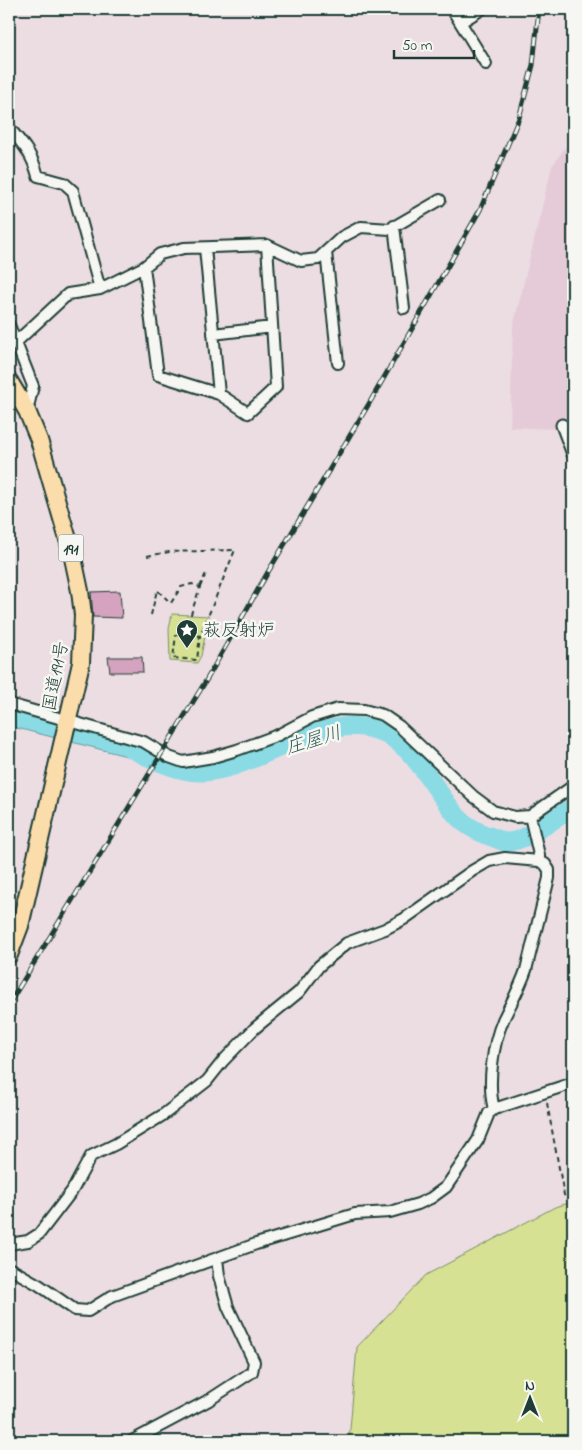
<svg xmlns="http://www.w3.org/2000/svg" width="582" height="1450" viewBox="0 0 582 1450" font-family="'Indie Flower','Klee One',sans-serif">
<style>
.built{fill:#e5cbd8}
.green{fill:#d6e194;stroke:#7a8f64}
.water{fill:#8bdbe5;stroke:#609c9e}
.lines{fill:none;stroke-linecap:round;stroke-linejoin:round}
.river{stroke:#8bdbe5;stroke-width:19}
.building{fill:#d5a2bf;stroke:#1f3d34}
.minor-casing{stroke:#1f3d34;stroke-width:14}
.tertiary-casing{stroke:#1f3d34;stroke-width:15}
.trunk-casing{stroke:#1f3d34;stroke-width:20}
.path{stroke:#1f3d34;stroke-width:2;stroke-dasharray:5 4;stroke-linecap:butt}
.minor{stroke:#f6f6f2;stroke-width:10}
.tertiary{stroke:#f6f6f2;stroke-width:11}
.trunk{stroke:#fbddab;stroke-width:16}
.rail-casing{stroke:#1f3d34;stroke-width:5}
.rail{stroke:#f6f6f2;stroke-width:3;stroke-dasharray:9;stroke-linecap:butt}
.labels{text-anchor:middle;stroke-width:5;stroke-linejoin:round;paint-order:stroke}
.shield{fill:#f6f6f2;stroke:#60746d;stroke-width:1}
.shield-label{font-size:16px;font-weight:bold;fill:#1f3d34}
.poi-label{font-size:18px;fill:#1f3d34;stroke:#f6f6f2;text-anchor:start}
.street-label{font-size:18px;fill:#1f3d34;stroke:#f6f6f2}
.water-label{font-size:19px;font-style:italic;fill:#355d57;stroke:#f6f6f2}
</style>
<rect width="100%" height="100%" fill="#ecdde3"/>
<filter id="ink" filterUnits="userSpaceOnUse"><feTurbulence type="fractalNoise" baseFrequency=".02" numOctaves="2"/><feDisplacementMap in="SourceGraphic" scale="10" xChannelSelector="R" yChannelSelector="G"/><feConvolveMatrix kernelMatrix="1 2 1 2 8 2 1 2 1" color-interpolation-filters="sRGB"/></filter>
<g filter="url(#ink)">
<path class="built" d="M573,136V430L510,427L513,327L552,166Z"/>
<path class="green" d="M172,614L209,616L201,656L197,663L170,661L169,629Z
M573,1202V1441H349L357,1347L426,1275L555,1207Z"/>
<path class="water" d="M9,708L95,733L153,755L150,762L9,726Z"/>
<g class="lines">
<path class="river" d="M130,748C150,758 179,773 201,772C255,771 312,717 368,728C413,737 430,786 457,816C466,826 481,834 492,837C497,839 502,842 507,842C525,842 557,817 573,807"/>
</g>
<path class="building" d="M120,591L122,618L93,617L91,592Z
M108,657H142L143,672H110Z"/>
<g class="lines">
<g class="minor-casing">
<path id="minor" d="M452,9L486,64
M461,22L482,9
M9,128C24,145 32,154 38,176L64,183L73,191L100,289
M394,226L404,308
M205,248L219,394
M326,252L338,363
M144,267L158,375L219,394L248,413L276,387L267,245
M9,325L33,386L27,411
M213,334L272,327
M15,343L68,294L100,289L144,267L160,254L184,248L267,245L301,261L318,259L342,237L361,227L390,229L440,200
M9,704L144,742L169,757L183,762L213,757L237,750L278,735L312,717L338,709L364,710L383,715L399,726L473,796L493,811L515,817L530,816L573,786
M530,816L539,855V861
M9,1244L28,1241L39,1234L72,1191L91,1156L116,1144L163,1115L207,1081L223,1061L255,1028L299,992L319,966L347,943L385,929L404,919L472,871L489,861L505,858L539,861L545,864L549,870V878L526,970C520,988 511,1003 503,1020C493,1043 487,1084 494,1109
M9,1268L39,1285L75,1310L88,1311L112,1296L256,1244L355,1214L390,1212L418,1204L431,1198L446,1187L478,1140L489,1113L494,1109L573,1083
M132,1441L209,1400L252,1372L254,1362L228,1307L219,1276L217,1258"/>
</g>
<g class="tertiary-casing">
<path id="tertiary" d="M562,425L573,454"/>
</g>
<g class="trunk-casing">
<path id="trunk" d="M9,381L27,411L39,440L72,553L80,591L83,615L81,663L20,926L9,955"/>
</g>
<path class="path" d="M147,556L169,552L235,550L200,636
M200,587L207,571
M151,615L157,590L171,603L181,587L192,584L200,587L191,614L189,634
M189,634L200,636L197,660L173,658L176,635Z
M547,1103L564,1195L573,1208"/>
<use href="#minor" class="minor"/>
<use href="#tertiary" class="tertiary"/>
<use href="#trunk" class="trunk"/>
<g class="rail-casing">
<path id="rail" d="M9,1004L207,679L268,572L370,402L480,210L519,118L533,65L539,9"/>
</g>
<use href="#rail" class="rail"/>
</g>
</g>
<defs>
<g id="sight-pin" transform="scale(1.125)"><path d="M0 17L-7.5 6A9.5 9.5 0 1 1 7.5 6Z" fill="#1f3d34" stroke="#f6f6f2"/><path d="M0-6L1.8-2.2L6-1.7L2.9 1.2L3.7 5.4L0 3.3L-3.7 5.4L-2.9 1.2L-6-1.7L-1.8-2.2Z" fill="#fff"/></g>
</defs>
<g fill-rule="evenodd">
<use href="#sight-pin" x="187" y="630"/>
</g>
<g class="labels">
<rect class="shield" x="58.5" y="534.5" width="25" height="27" rx="4"/>
<g class="shield-label">
<text x="71" y="554">191</text>
</g>
<g class="poi-label">
<text x="203" y="636">萩反射炉</text>
</g>
<g class="street-label">
<text transform="translate(55 676) rotate(-79)" y="6">国道191号</text>
</g>
<g class="water-label">
<text transform="translate(313 739) rotate(-17)" y="7">庄屋川</text>
</g>
</g>
<rect width="582" height="1450" fill="none" stroke="#f6f6f2" stroke-width="30"/>
<rect x="15" y="15" width="552" height="1420" fill="none" stroke="#1f3d34" stroke-width="2" filter="url(#ink)"/>
<g transform="translate(530 1398)" stroke="#f6f6f2" stroke-width="4" paint-order="stroke">
<path d="M0-4L9 19L0 12L-9 19Z" fill="#1f3d34"/>
<text y="-8" font-size="14" font-weight="bold" text-anchor="middle" fill="#1f3d34">N</text>
</g>
<path d="M394 50v8h80v-8" fill="none" stroke="#1f3d34" stroke-width="2.5"/>
<text x="402" y="50" font-size="15" fill="#1f3d34" stroke="#f6f6f2" stroke-width="4" paint-order="stroke">50 m</text>
</svg>
